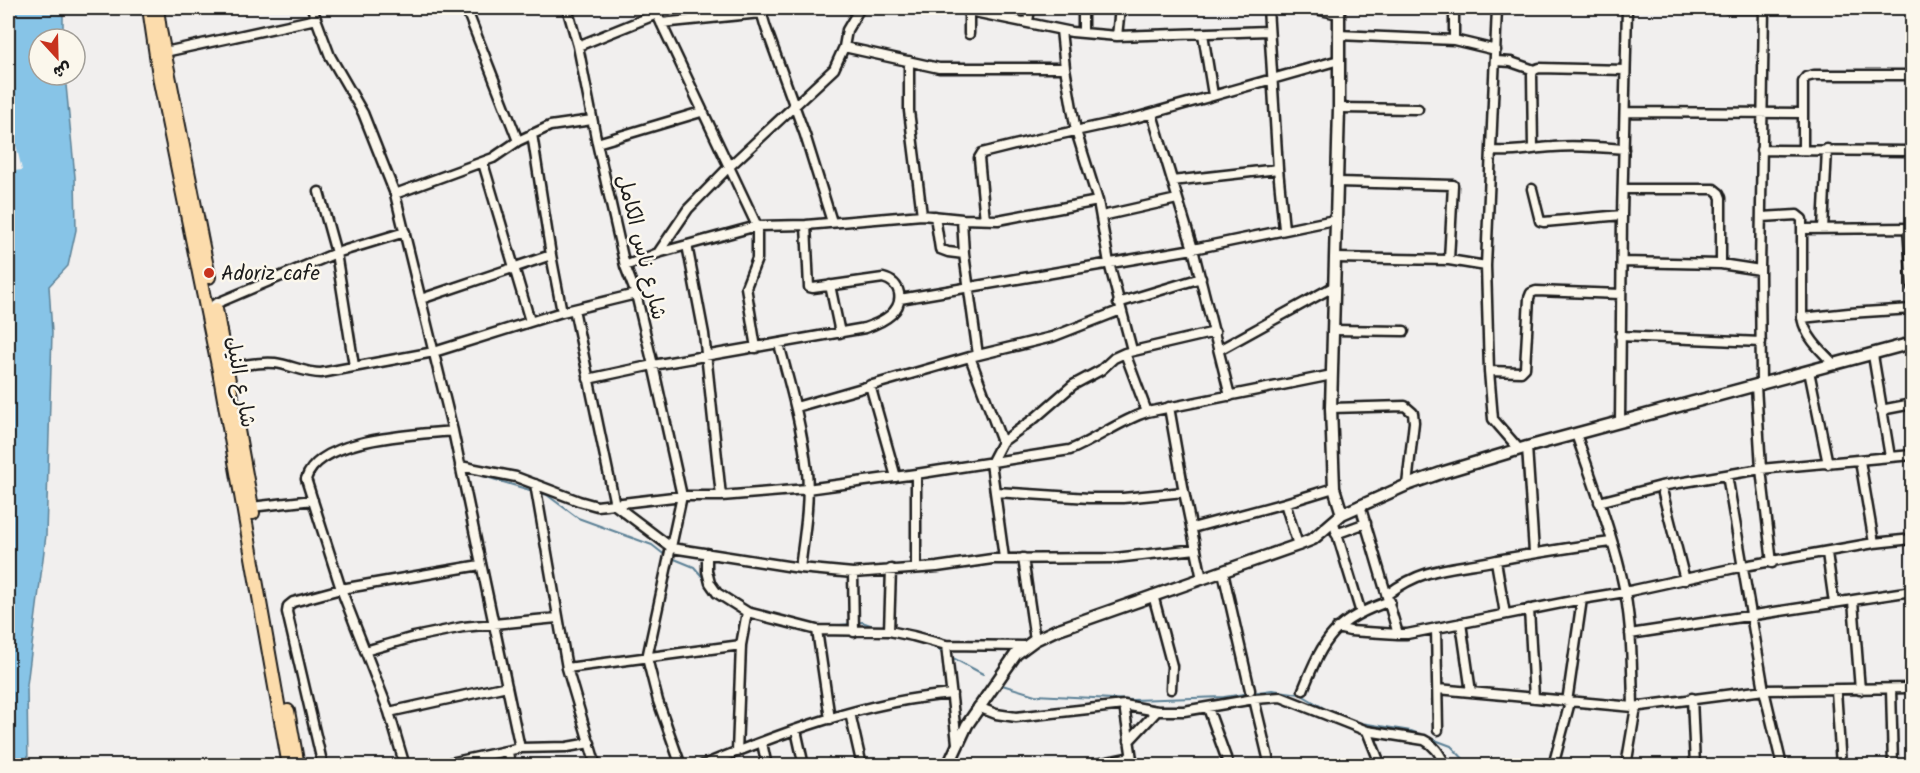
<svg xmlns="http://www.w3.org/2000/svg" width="1920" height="773" viewBox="0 0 1920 773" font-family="Kalam,'Playpen Sans Arabic',sans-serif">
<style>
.water{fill:#87c4e7;stroke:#5c8196;stroke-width:1.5}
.pier{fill:#f1efee}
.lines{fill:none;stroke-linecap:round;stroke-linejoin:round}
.stream{stroke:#5c8196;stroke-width:2}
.street-casing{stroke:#1c1c1c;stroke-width:13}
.secondary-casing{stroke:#1c1c1c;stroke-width:15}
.primary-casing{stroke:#1c1c1c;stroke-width:16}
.street{stroke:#fbf7ec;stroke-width:8}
.secondary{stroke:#fbf7ec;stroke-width:10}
.primary{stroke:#fcdcac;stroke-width:12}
.poi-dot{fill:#c8321e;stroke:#fbf7ec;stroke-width:2}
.labels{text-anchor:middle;stroke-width:5;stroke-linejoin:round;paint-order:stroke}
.street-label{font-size:21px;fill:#1c1c1c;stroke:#fbf7ec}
.poi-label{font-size:21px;fill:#1c1c1c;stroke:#fbf7ec;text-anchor:start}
</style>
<rect width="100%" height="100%" fill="#f1efee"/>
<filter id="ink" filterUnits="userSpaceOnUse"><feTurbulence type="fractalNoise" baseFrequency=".0167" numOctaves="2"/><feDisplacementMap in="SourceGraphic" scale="12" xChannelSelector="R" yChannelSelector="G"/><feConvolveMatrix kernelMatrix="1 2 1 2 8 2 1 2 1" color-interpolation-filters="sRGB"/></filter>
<g filter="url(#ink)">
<path class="water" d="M8,8H63V39H39V75H65L75,177L76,230L68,266L49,286L52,333L46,535L27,685L28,766L8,765Z"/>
<path class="pier" d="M14,136L22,170L14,171L8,137Z"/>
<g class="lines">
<path class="stream" d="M473,473L533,491
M539,492L547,495L578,518L652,545L666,556
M672,558L694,567L706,581
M743,605L754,610
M856,623L862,622L876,627
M829,626L850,624
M927,644L944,652
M951,657L983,674
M999,684L1035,695L1132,700L1224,697L1272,690L1300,694L1334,714
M1355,722L1411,731L1451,746L1470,766"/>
<g class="street-casing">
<path id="street" d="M312,8L330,56L363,113L395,194L453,431L520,748
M466,8L518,141
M567,8L578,46L597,143L625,266L636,294L653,365L682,496L647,658L658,701L681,766
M654,8L757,226V259L746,287L756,348
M760,8L766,28L805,135L832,222
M965,8L969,11V34
M1268,8L1278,169L1284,229
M1310,8L1339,14
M1454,8V40
M1497,8L1486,266L1489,371L1493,419L1519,449
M1727,8H1764
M969,11L1072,32L1117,36L1269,31
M1028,22L1030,8
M661,23L761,13
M1061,30L1065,68L1076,131L1098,201L1109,263L1132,350
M1083,33V8
M1203,34L1213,95
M1338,35L1454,40L1496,50
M1117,36L1120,8
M578,46L657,14
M844,47L939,68H1065
M165,52L316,19
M909,61V111L922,215
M1496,61L1511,62L1534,70L1539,68L1625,70
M1339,108L1418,109
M1625,112L1803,113V150
M1803,113V82L1806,77L1814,75H1912
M1152,114L1193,249L1230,396
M532,134L551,255L562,312
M597,143L701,112
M1533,149L1532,74L1534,70
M1761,150L1912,151
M1492,151C1514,153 1532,148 1553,147C1577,145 1600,147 1624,149
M483,163L530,321
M1172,181L1278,169
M1532,189L1540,221L1544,222L1622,215
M1623,189H1714L1719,193L1721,198V264
M319,192L336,253L354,366
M395,194L493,158L518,141L550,126L592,120
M935,216L940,249L948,252L964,254
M1102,216L1177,199
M1762,217L1797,215L1802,219V318C1806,338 1821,351 1835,365
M962,219L964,254L978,355
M985,220L979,158L982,153L1043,138L1135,118L1339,60
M1908,228L1912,287
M1802,229L1912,228
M1823,229L1827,149
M687,245L704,334L721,496
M658,253L688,209L729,167L834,69L844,47L847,30L860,8
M1335,258L1449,260L1453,185L1337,182
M1449,260L1486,266
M1622,262L1721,264L1760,270
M625,266L658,253L757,226L806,225L922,215L962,219L998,220L1098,201
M830,285L840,333
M421,299L551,255
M900,299L1193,249L1334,220
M1118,303L1201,278
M215,304L336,253L405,232
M574,309L615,505L672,548L800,568L853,573L937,567L992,559L1115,558L1196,549
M1802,318L1849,313L1912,309
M1333,330L1404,331
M1620,336L1761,342
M779,344C790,385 802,427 807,471C810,502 804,537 800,568
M1219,350L1333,287
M1125,353L1147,412
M1873,355L1890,457
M970,357L1002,442
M227,368C243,366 259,361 275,363C291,365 305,373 321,373L434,352L562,312L636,294
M1489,371L1521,372L1525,368L1529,298L1531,293L1536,291L1621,294
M1809,371L1828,464
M588,379L653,365L865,328C880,323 903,313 899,293C897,284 891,280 883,278L813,288L809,287L806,225
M870,385L896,477
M1761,385L1760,270L1764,8
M1756,386L1761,469L1772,563
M796,407L970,357L1052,337L1121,310
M1169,407L1184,492L1202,579
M1331,408L1405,406L1413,413L1414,422L1407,485
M1881,410L1912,404
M1620,421L1622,215L1627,8
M1576,434C1594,486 1614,538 1625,592C1632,630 1632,669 1633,707
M1527,447L1534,552
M1860,461L1874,543
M460,466L516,477L579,501L597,506L682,496H721L807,489L916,474L1070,450C1097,439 1119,421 1147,412L1332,375
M1727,475L1764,690L1782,766
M535,484L567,668L596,766
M1661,486L1685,580
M996,492L1089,498H1123L1184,492
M1599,502L1661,486L1761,469L1912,455
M1285,503L1298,545
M1360,505L1398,634H1407L1582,599L1625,592L1744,566L1874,543L1912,539
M251,507L313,500
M1333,521L1361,613
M1192,528L1285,503L1334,488
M1336,534L1366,523
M707,553V571L710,583L717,593L747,612L817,630L889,631L913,636L946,645L1025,646
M1827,553L1834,603
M1004,558L991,463L1002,442L1035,418L1073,385L1101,370L1114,358L1125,353L1215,332
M1023,558L1035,640
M1496,561L1505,614
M916,567V474
M1223,572L1250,690
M853,573L854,632
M1388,594C1425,566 1454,569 1497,560C1536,553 1572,547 1611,542
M1153,595L1172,666L1171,689
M1853,601L1860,690
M1529,609L1534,698
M1461,623L1471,692
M1337,628L1350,631L1398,634
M1436,628L1438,730
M817,630L830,719
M889,631L891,569
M1630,634L1912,591
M946,645L957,743
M365,651L414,637L463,627L557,618
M567,668L741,645
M1438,689L1633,707L1764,690L1912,688
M1891,689L1893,766
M1303,690C1324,637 1335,620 1390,601
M1836,690L1841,766
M1692,698L1695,766
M1254,699L1270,766
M1567,702L1582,599
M1124,705L1133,766
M978,707L996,714L1016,717L1124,705L1157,711H1184L1254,699L1281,697L1367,731L1424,740C1436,746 1440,755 1446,766
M1208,708L1229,766
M389,712L507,686
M850,713L862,766
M796,730L804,766
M1367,731L1381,766
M1129,741L1157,711
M762,743L767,766
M508,751L510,766
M737,752L741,645L747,612
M323,766L287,612L288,606L293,602L341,589L480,565
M405,766L389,712L341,589L306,479C319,437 416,435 453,431
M436,766L520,748L567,747L590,743
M701,766C781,733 865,701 952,694
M1087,766L1131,757
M1553,766L1570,702
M1626,766L1636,707"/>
</g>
<g class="secondary-casing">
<path id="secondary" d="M1339,8V108L1331,408L1334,488L1342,514
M948,766L967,725L1016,654L1035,640L1056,630L1298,545L1313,539L1342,514L1407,485L1441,473L1527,447L1912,343"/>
</g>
<g class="primary-casing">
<path id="primary" d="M149,8L160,82L219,371L289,766
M157,8L160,30L209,277
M216,309L253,513
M288,711L298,766"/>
</g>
<use href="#street" class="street"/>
<use href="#secondary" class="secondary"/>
<use href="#primary" class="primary"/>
</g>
</g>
<circle class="poi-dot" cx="209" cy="273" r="6"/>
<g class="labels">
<g class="street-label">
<text transform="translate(642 247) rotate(76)" y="7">شارع ناس الكامل</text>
<text transform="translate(241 382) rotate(80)" y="7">شارع النيل</text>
</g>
<g class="poi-label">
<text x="221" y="280">Adoriz cafe</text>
</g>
</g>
<rect width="1920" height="773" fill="none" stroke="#fbf7ec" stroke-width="30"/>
<rect x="15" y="15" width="1890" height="743" fill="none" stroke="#1c1c1c" stroke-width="2" filter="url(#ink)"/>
<g transform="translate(57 57) rotate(158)"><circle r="28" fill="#fbf7ec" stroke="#a29f99" stroke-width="1.5"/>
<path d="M0-4.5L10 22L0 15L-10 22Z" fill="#c8321e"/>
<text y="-9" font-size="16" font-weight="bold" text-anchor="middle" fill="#1c1c1c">ش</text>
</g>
</svg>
